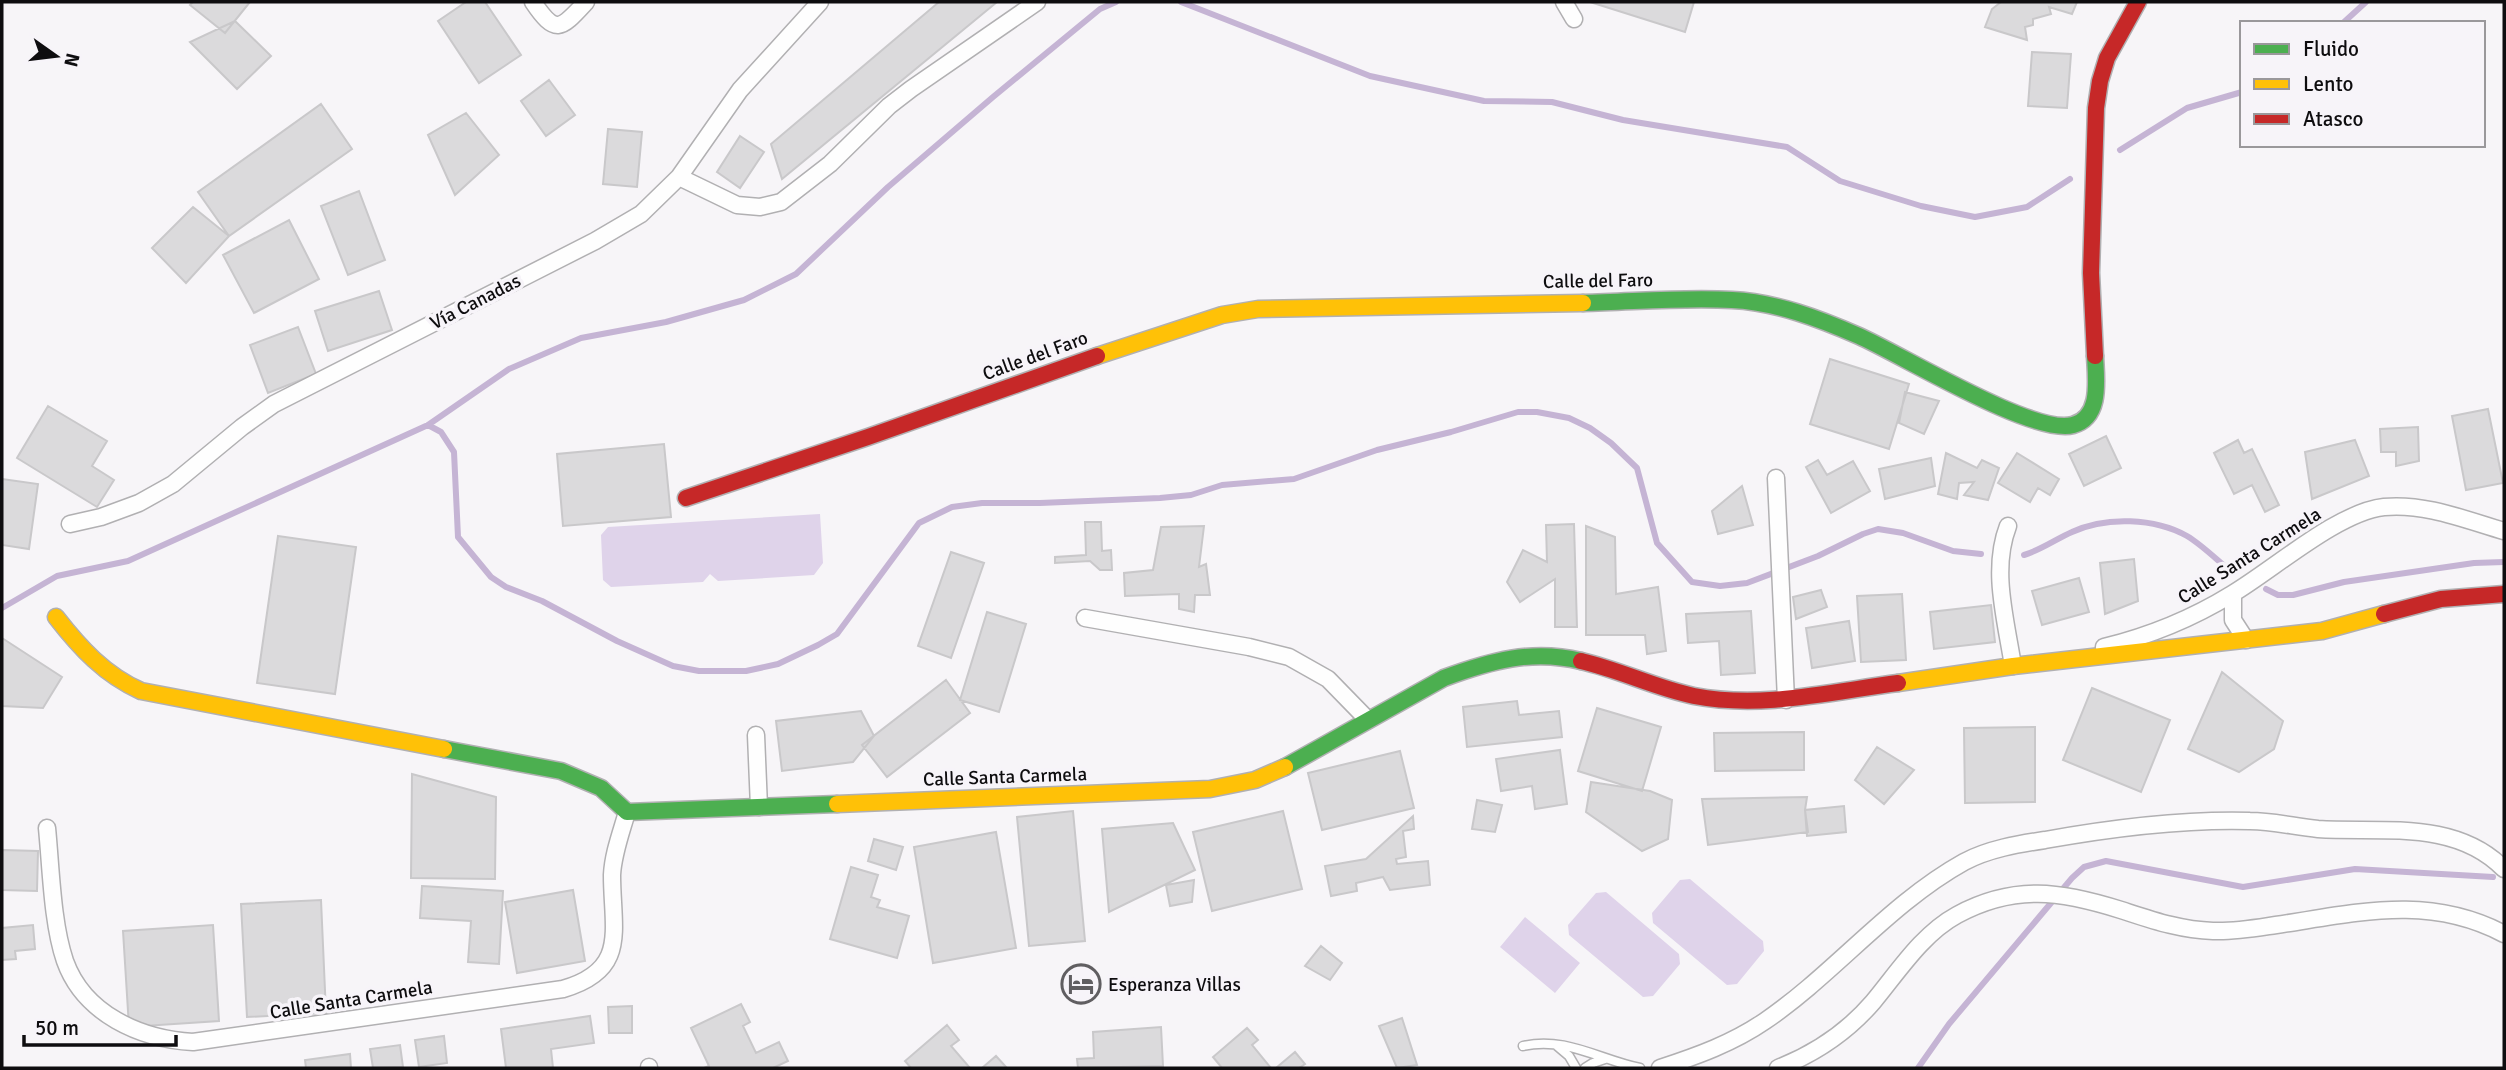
<svg xmlns="http://www.w3.org/2000/svg" width="2506" height="1070" viewBox="0 0 2506 1070" font-family="Signika,sans-serif">
<style>
.green{fill:#dfd3ea}
.lines{fill:none;stroke-linecap:round;stroke-linejoin:round}
.stream{stroke:#c5b4d4;stroke-width:6}
.building{fill:#dbdadc;stroke:#c9c8ca;stroke-width:2}
.lane-casing{stroke:#b1b0b2;stroke-width:11}
.street-casing{stroke:#b1b0b2;stroke-width:19}
.fast-casing{stroke:#b1b0b2;stroke-width:19}
.slow-casing{stroke:#b1b0b2;stroke-width:19}
.jam-casing{stroke:#b1b0b2;stroke-width:19}
.lane{stroke:#fefefe;stroke-width:8}
.street{stroke:#fefefe;stroke-width:16}
.fast{stroke:#4caf50;stroke-width:16}
.slow{stroke:#ffc107;stroke-width:16}
.jam{stroke:#c62828;stroke-width:16}
.labels{text-anchor:middle;stroke-width:7;stroke-linejoin:round;paint-order:stroke}
.street-label{font-size:19px;fill:#0e0d0f;stroke:#f7f4f9}
.poi-label{font-size:19px;fill:#0e0d0f;stroke:#f7f4f9;text-anchor:start}
</style>
<rect width="100%" height="100%" fill="#f7f5f8"/>
<path class="green" d="M820,514L823,563L814,575L718,581L710,574L703,582L611,587L603,580L601,535L608,527Z
M1690,879L1763,941L1764,951L1737,984L1727,985L1653,923L1652,913L1680,880Z
M1606,892L1679,954L1680,964L1653,996L1643,997L1569,935L1568,925L1596,893Z
M1525,917L1580,963L1555,993L1500,947Z"/>
<g class="lines">
<path class="stream" d="M1181,2L1370,76L1484,101L1552,102L1623,120L1787,147L1840,181L1921,206L1975,217L2027,207L2070,179
M2343,23L2366,2
M2120,150L2187,108L2242,92
M428,425L441,432L454,452L458,537L491,577L506,587L542,601L617,641L673,666L699,671H746L778,664L818,645L837,634L919,523L952,507L982,503H1040L1160,498L1191,495L1222,485L1294,479L1377,450L1451,432L1518,412H1537L1569,418L1590,428L1611,443L1637,468L1657,543L1692,582L1720,586L1747,583L1818,556L1863,534L1878,529L1903,533L1953,551L1981,554
M2024,555C2041,550 2056,539 2072,532C2106,516 2155,518 2187,536C2202,545 2216,559 2229,570
M2266,589L2278,595H2293L2344,582L2474,563L2504,562
M2,608L57,576L128,561L428,425L509,369L581,338L666,322L744,300L796,274L888,187L993,97L1100,9L1116,2
M1918,1068L1949,1024L2072,878L2084,867L2106,861L2243,887L2355,869L2493,877"/>
</g>
<path class="building" d="M193,2H250L225,33L190,5Z
M466,2H485L521,55L479,83L438,21Z
M939,2H997L782,179L771,144Z
M1590,2H1694L1685,32Z
M2001,2H2077L2072,14L2049,7L2051,14L2033,19V25L2025,27L2027,40L1985,27L1992,9Z
M235,21L271,56L237,89L190,42Z
M2032,52L2071,54L2067,108L2028,106Z
M549,80L575,115L546,136L521,101Z
M321,104L352,149L229,236L198,192Z
M466,113L499,155L455,195L428,135Z
M608,129L642,132L637,187L603,184Z
M740,136L764,152L740,188L717,172Z
M359,191L385,260L348,275L321,206Z
M193,207L229,236L186,283L152,248Z
M289,220L319,279L254,313L223,255Z
M379,291L392,330L328,351L315,311Z
M298,327L316,374L268,393L250,345Z
M1830,359L1909,384L1889,449L1810,424Z
M1905,392L1939,401L1924,434L1899,423Z
M48,406L107,441L92,466L114,480L97,507L17,458Z
M2488,409L2503,483L2466,490L2452,416Z
M2418,427L2419,461L2396,466V452H2381L2380,429Z
M2106,436L2121,468L2084,486L2069,454Z
M2238,440L2244,453L2252,449L2279,505L2265,512L2252,485L2234,494L2214,453Z
M2355,440L2369,476L2312,499L2305,452Z
M664,444L671,517L563,526L557,454Z
M1946,453L1977,468L1982,460L1999,468L1988,500L1964,495L1974,482L1959,483L1957,499L1938,494Z
M2017,453L2059,479L2050,495L2038,488L2030,502L1998,483Z
M1931,458L1935,486L1885,499L1879,469Z
M1818,460L1827,475L1853,461L1870,491L1831,513L1806,467Z
M2,479L38,484L29,549L2,545Z
M1742,486L1753,525L1718,534L1712,511Z
M1085,522H1101L1102,551L1111,550L1112,570H1100L1090,561L1055,563V557L1086,555Z
M1574,524L1577,627H1555V579L1520,602L1507,582L1523,550L1547,562L1546,525Z
M1204,526L1199,567L1206,564L1210,595H1195L1194,612L1179,609V594L1125,596L1124,573L1153,570L1161,527Z
M1586,526L1615,537L1616,594L1658,587L1666,651L1647,654L1645,635H1586Z
M278,536L356,547L335,694L257,683Z
M951,552L984,563L951,658L918,646Z
M2134,559L2138,601L2105,614L2100,563Z
M2079,578L2089,612L2042,625L2032,591Z
M1821,590L1827,607L1796,619L1793,597Z
M1902,594L1906,660L1861,662L1857,596Z
M1991,605L1995,642L1934,649L1930,612Z
M1751,611L1755,673L1721,675L1719,641L1688,643L1686,614Z
M987,612L1026,624L999,712L960,700Z
M1849,621L1855,661L1812,668L1806,628Z
M2,638L62,677L43,708L2,706Z
M2222,672L2283,721L2274,749L2239,772L2188,749Z
M946,680L970,713L887,777L862,745Z
M2092,688L2170,720L2141,792L2063,760Z
M1517,701L1519,715L1559,711L1562,737L1467,747L1463,707Z
M1597,708L1661,727L1642,791L1578,771Z
M861,711L874,736L853,762L782,771L776,721Z
M2035,727V802L1965,803L1964,728Z
M1804,732V770L1715,771L1714,733Z
M1877,747L1914,770L1884,804L1855,780Z
M1560,750L1567,804L1535,809L1532,786L1501,791L1496,759Z
M1400,751L1414,808L1322,830L1308,773Z
M412,774L496,797L495,879L411,878Z
M1591,782L1650,791L1672,800L1668,839L1642,851L1586,812Z
M1807,797L1805,810L1808,832L1708,845L1702,799Z
M1477,800L1502,805L1495,832L1472,829Z
M1844,806L1846,832L1807,836L1805,810Z
M1073,811L1085,941L1029,946L1017,817Z
M1283,811L1302,889L1212,911L1193,832Z
M1413,816L1414,829L1403,831L1406,857L1396,859L1397,864L1428,861L1430,885L1390,890L1383,877L1356,883L1357,891L1331,896L1325,866L1366,859Z
M1173,823L1195,870L1109,912L1102,829Z
M996,832L1016,948L933,963L914,847Z
M874,839L903,847L896,870L868,861Z
M2,850L38,851L37,891L2,890Z
M851,867L878,875L871,897L880,900L877,907L909,916L897,958L830,939Z
M1194,880L1192,902L1170,906L1166,885Z
M422,886L503,891L499,964L468,962L471,921L420,918Z
M573,890L585,961L517,973L505,902Z
M321,900L326,1013L247,1017L241,904Z
M33,925L35,949L15,951L16,959L2,960V928Z
M213,925L219,1021L129,1027L123,931Z
M1321,946L1342,963L1330,980L1305,966Z
M741,1004L750,1022L743,1026L756,1053L779,1042L788,1061L773,1068H704L709,1066L691,1028Z
M632,1006V1033H609L608,1007Z
M590,1016L594,1043L551,1049L553,1068H506L501,1029Z
M1402,1018L1417,1065L1397,1068L1379,1026Z
M947,1025L959,1040L951,1046L970,1068H911L905,1061Z
M1161,1027L1163,1066L1078,1068L1077,1059L1094,1058L1093,1032Z
M1247,1028L1258,1040L1252,1045L1271,1068H1222L1213,1057Z
M444,1036L447,1063L419,1067L415,1040Z
M400,1045L403,1067L373,1068L370,1049Z
M1295,1052L1305,1064L1299,1068H1276Z
M350,1054L351,1068H306L305,1060Z
M996,1056L1007,1068H982Z"/>
<g class="lines">
<g class="lane-casing">
<path id="lane" d="M1556,1045L1569,1056L1576,1068
M1523,1046C1565,1036 1600,1060 1640,1068
M1585,1068L1593,1063L1605,1059"/>
</g>
<g class="street-casing">
<path id="street" d="M533,2C556,36 561,29 586,2
M1564,2L1574,19
M679,177L737,205L760,207L781,202L830,164L889,106L911,89L1037,2
M1776,478L1786,700
M70,524L101,517L139,503L173,484L242,427L274,404L595,241L641,214L679,177L740,90L820,2
M2008,526C1991,570 2006,620 2013,666
M2233,594V620L2246,640
M1085,618L1249,647L1289,657L1328,679L1368,720
M2104,647C2149,636 2193,618 2232,594C2274,569 2338,512 2384,507C2425,503 2466,520 2504,531
M756,735L759,807
M47,828C51,868 52,923 65,961C84,1014 140,1039 193,1042L563,989C629,970 612,930 612,875C613,854 621,833 627,812
M649,1067V1068
M1660,1068C1697,1056 1733,1043 1765,1021C1834,974 1890,903 1964,862C1988,849 2018,844 2045,840C2112,828 2182,819 2250,821C2273,821 2296,827 2318,829C2382,833 2455,819 2504,869
M1778,1068C1814,1054 1848,1031 1873,1002C1898,972 1922,934 1957,915C2014,884 2061,891 2121,910C2152,920 2180,930 2213,931C2234,932 2256,928 2276,925C2357,913 2428,894 2504,934"/>
</g>
<g class="fast-casing">
<path id="fast" d="M1583,303C1633,302 1683,297 1732,300C1776,302 1820,319 1859,336C1902,355 2034,436 2073,425C2102,417 2096,379 2095,356
M444,749L561,771L601,788L627,812L837,804
M1285,767L1444,678C1490,661 1532,649 1581,661"/>
</g>
<g class="slow-casing">
<path id="slow" d="M1097,356L1222,315L1258,309L1583,303
M56,617C80,648 105,675 141,691L444,749
M1898,683L2013,666L2322,631L2384,614
M837,804L1210,789L1255,780L1285,767"/>
</g>
<g class="jam-casing">
<path id="jam" d="M2095,356L2091,273L2096,108L2100,81L2107,58L2138,2
M686,498L868,437L1097,356
M2384,614L2441,599L2504,594
M1581,661C1620,670 1656,688 1694,696C1762,709 1830,692 1898,683"/>
</g>
<use href="#lane" class="lane"/>
<use href="#street" class="street"/>
<use href="#fast" class="fast"/>
<use href="#slow" class="slow"/>
<use href="#jam" class="jam"/>
</g>
<defs>
<g id="hotel-ring" transform="scale(2.0125)"><circle r="9.5" fill="#f7f4f9" stroke="#605e61" stroke-width="1.5"/><path d="M-6-4.5h1.5V1H6V5H4.5V3h-9V5H-6ZM-4 0a1.8 1.8 0 1 1 3.6 0ZM.5 0V-2.5h3Q6-2.5 6 0Z" fill="#605e61"/></g>
</defs>
<g fill-rule="evenodd">
<use href="#hotel-ring" x="1081" y="984"/>
</g>
<g class="labels">
<g class="street-label">
<text transform="translate(1598 280) rotate(-1)" y="7">Calle del Faro</text>
<text transform="translate(475 301) rotate(-27)" y="7">Vía Canadas</text>
<text transform="translate(1035 355) rotate(-20)" y="7">Calle del Faro</text>
<text transform="translate(2249 555) rotate(-32)" y="7">Calle Santa Carmela</text>
<text transform="translate(1005 776) rotate(-2)" y="7">Calle Santa Carmela</text>
<text transform="translate(351 999) rotate(-9)" y="7">Calle Santa Carmela</text>
</g>
<g class="poi-label">
<text x="1108" y="991">Esperanza Villas</text>
</g>
</g>
<rect width="2506" height="1070" fill="none" stroke="#0e0d0f" stroke-width="7"/>
<rect x="2240" y="21" width="245" height="126" fill="#f7f4f9" stroke="#9a989b" stroke-width="2"/>
<rect x="2254" y="44" width="35" height="10" fill="#4caf50" stroke="#9a989b" stroke-width="2"/>
<text x="2303" y="56" font-size="21" fill="#0e0d0f">Fluido</text>
<rect x="2254" y="79" width="35" height="10" fill="#ffc107" stroke="#9a989b" stroke-width="2"/>
<text x="2303" y="91" font-size="21" fill="#0e0d0f">Lento</text>
<rect x="2254" y="114" width="35" height="10" fill="#c62828" stroke="#9a989b" stroke-width="2"/>
<text x="2303" y="126" font-size="21" fill="#0e0d0f">Atasco</text>
<g transform="translate(56 56) rotate(104)" stroke="#f7f4f9" stroke-width="5" paint-order="stroke">
<path d="M0-5L12 26L0 18L-12 26Z" fill="#0e0d0f"/>
<text y="-10" font-size="19" font-weight="bold" text-anchor="middle" fill="#0e0d0f">N</text>
</g>
<path d="M24 1035v10h152v-10" fill="none" stroke="#0e0d0f" stroke-width="3.5"/>
<text x="35" y="1035" font-size="21" fill="#0e0d0f" stroke="#f7f4f9" stroke-width="5" paint-order="stroke">50 m</text>
</svg>
